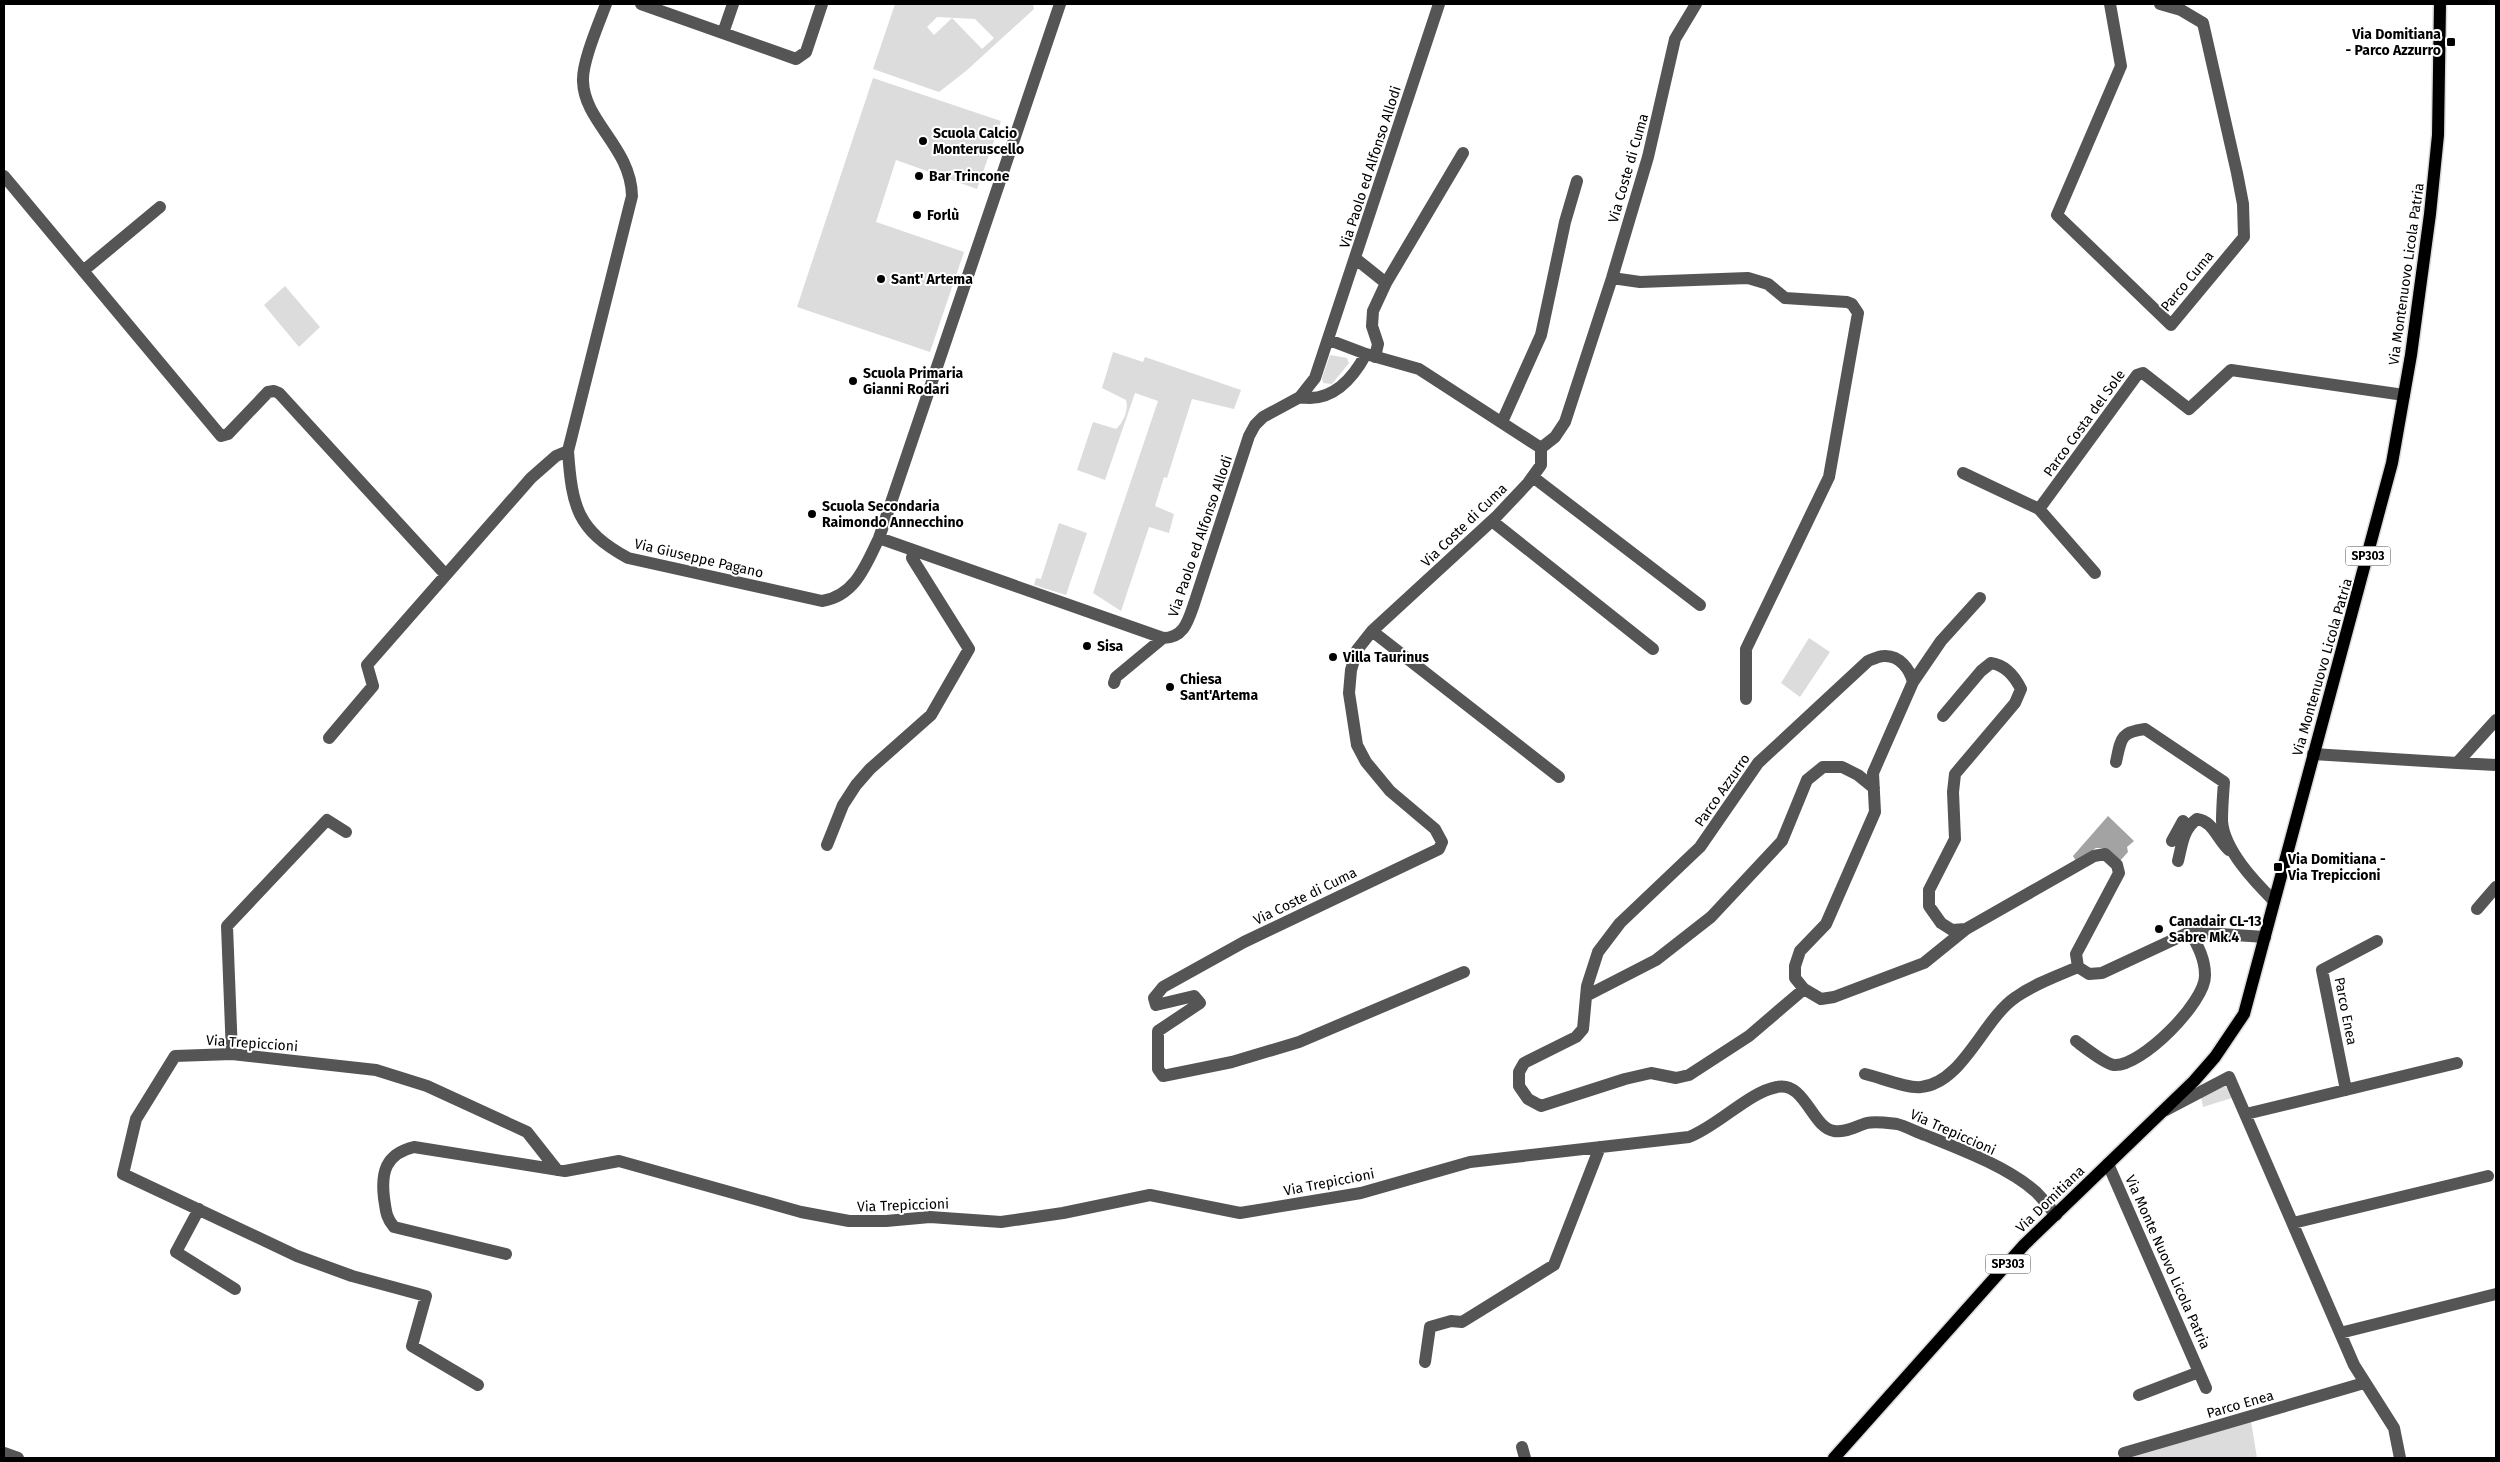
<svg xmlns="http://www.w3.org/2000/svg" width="2500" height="1462" viewBox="0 0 2500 1462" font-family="'Fira Sans',sans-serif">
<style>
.green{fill:#dcdcdc;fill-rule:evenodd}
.water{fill:#a3a3a3}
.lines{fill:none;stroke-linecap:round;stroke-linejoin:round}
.major-casing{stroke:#dbdbdb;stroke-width:15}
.minor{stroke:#555;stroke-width:12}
.major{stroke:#000;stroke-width:12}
.poi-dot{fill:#000;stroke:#fff;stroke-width:2}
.labels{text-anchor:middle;stroke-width:4;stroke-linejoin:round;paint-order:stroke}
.shield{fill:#fff;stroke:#4c4c4c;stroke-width:1}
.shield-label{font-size:12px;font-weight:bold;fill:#000}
.poi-label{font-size:14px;font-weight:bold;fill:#000;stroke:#fff;text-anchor:start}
.street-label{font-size:14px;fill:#000;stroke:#fff}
</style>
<rect width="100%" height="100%" fill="#fff"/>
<path class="green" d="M895,4H1033L1034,9L966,71L939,92L873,69ZM937,17L975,19L994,38L982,49L952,18L934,35L927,27Z
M873,78L1001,121L977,189L896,160L876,222L964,252L930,352L797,307Z
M285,286L320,327L299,347L264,305Z
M1113,352L1143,362L1145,357L1241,390L1234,409L1192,399L1167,478L1164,477L1155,506L1174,514L1169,533L1149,527L1121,611L1093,593L1158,401L1135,393L1105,480L1077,470L1093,422L1116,429C1123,423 1129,410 1126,400L1102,388Z
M1330,355L1347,358L1349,363L1332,384L1323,383L1322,378Z
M1059,523L1087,533L1066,595L1034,585L1036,578L1041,579Z
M1809,638L1830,652L1800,697L1781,683Z
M2224,1085L2235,1097L2203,1107L2201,1097Z
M2251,1421L2257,1458H2123Z"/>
<path class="water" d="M2108,816L2134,841L2127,847L2128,852L2119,862L2104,848H2096L2076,861L2073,856Z"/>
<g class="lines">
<g class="major-casing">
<path id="major" d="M1834,1458L2024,1245L2194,1081L2215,1057L2244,1014L2392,463L2411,355L2430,214L2438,135L2440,4"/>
</g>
<path class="minor" d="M606,4C599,23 582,62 583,81C584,122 631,147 632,196L568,451C572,507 577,530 628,558L822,601C855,596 866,565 879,538L1060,4
M641,4L796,59L806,52L822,4
M2110,4L2121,66L2057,215L2171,325L2244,237L2243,204L2237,173L2203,23L2181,10L2160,4
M723,33L733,4
M4,176L221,436L228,434L268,392L274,391L279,393L445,574
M1356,259L1386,283
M83,271L160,207
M1612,278L1640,282L1748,278L1768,284L1785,298L1847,302L1852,304L1858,313L1829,477L1746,649V699
M1329,340L1366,354L1419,369L1541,448
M1375,357L1378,344L1372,326L1373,311L1386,283L1463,153
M1300,397C1331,403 1352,380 1366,354
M1502,422L1541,335L1565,222L1577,181
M1963,473L2039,509L2095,573
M1533,477L1700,605
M2039,509L2137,375L2143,373L2189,409L2231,370L2404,395
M1492,521L1653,649
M879,538L1163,638C1184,638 1188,621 1194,604L1249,436L1255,425L1263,417L1300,397L1315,378L1439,4
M1372,631L1559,777
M1913,682L1941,641L1980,598
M1114,683L1116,677L1163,638
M1943,716L1981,671L1991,663C2005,665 2015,677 2021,689L2015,703L1955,774L1953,792L1955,839L1929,890V906L1941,923L1952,930L1966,929
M329,738L373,686L367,665L531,478L556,456L568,451
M2313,754L2457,763L2496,720
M2116,762C2121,739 2120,732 2145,729L2224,782C2223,795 2222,808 2222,821C2224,850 2255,882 2274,901
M2457,763L2496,765
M2172,841L2183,821
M827,845L843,805L856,785L870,769L931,715L969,649L912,558L914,551
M2178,861C2182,845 2183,829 2197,819C2213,821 2217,839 2229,850
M2477,909L2496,887
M1464,972L1299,1042L1232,1062L1163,1076L1158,1069V1031L1200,1003L1194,996L1156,1005L1154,998L1163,987L1244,942L1439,849L1442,842L1435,829L1390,791L1366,762L1357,745L1349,693L1351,670L1357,650L1372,631L1496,517L1528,483L1541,465V448L1555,437L1565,422L1612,278L1648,157L1675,39L1696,4
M1804,989L1749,1036L1689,1075L1676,1078L1651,1073L1625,1079L1541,1106L1528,1099L1519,1086V1072L1524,1063L1576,1037L1583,1029L1587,986L1598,952L1620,923L1700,847L1758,763L1868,661C1873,659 1879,656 1884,656C1900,655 1910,670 1913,682L1873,773L1875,812L1826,924L1800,951L1795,966V978L1804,989L1821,999L1834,997L1924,963L1966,929L2094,856L2105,854L2117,865L2119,873L2076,954L2078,967L2089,974L2102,973L2190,932L2265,937
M1586,996L1656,960L1711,917L1782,841L1807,780L1823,767H1842L1858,775L1874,788
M2076,1041C2084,1047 2105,1064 2114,1065C2141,1067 2206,1002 2205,975C2205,959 2198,946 2190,932
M232,1054L227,926L327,820L346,832
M1865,1074C1879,1077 1908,1089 1921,1087C1963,1083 1983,1019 2016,997C2034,984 2057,976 2078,967
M2346,1090L2322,970L2377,941
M2166,1110L2229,1077L2354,1365L2394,1428L2400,1458
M2246,1114L2457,1063
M2108,1164L2206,1388
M199,1209L176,1252L235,1289
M2293,1223L2488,1176
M506,1254L394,1227C386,1218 386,1211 384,1198C381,1173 385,1154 414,1147L565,1171L619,1161L801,1212L849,1221H886L930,1217L1001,1222L1063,1213L1150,1195L1240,1213L1361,1193L1470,1162L1689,1137C1718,1126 1749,1092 1777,1087C1805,1081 1812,1128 1834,1131C1845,1133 1856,1126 1867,1123C1875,1121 1888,1123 1897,1124C1906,1126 1916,1132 1925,1135C1960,1149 2008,1167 2036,1192C2043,1199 2049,1207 2056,1215
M2340,1333L2496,1294
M1425,1362L1430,1327L1451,1321L1462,1322L1554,1265L1600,1147
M478,1385L412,1346L426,1296L352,1276L297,1256L123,1174L136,1119L175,1056L232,1054L376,1070L427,1086L527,1132L557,1170
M2139,1395L2199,1372
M1522,1447L1525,1458
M4,1453L18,1458
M2124,1453L2364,1383"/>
<use href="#major" class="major"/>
</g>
<g class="poi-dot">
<rect x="2446" y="37" width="10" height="10" rx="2.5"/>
<circle cx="923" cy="141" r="5"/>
<circle cx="919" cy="176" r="5"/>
<circle cx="917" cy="215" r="5"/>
<circle cx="881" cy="279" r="5"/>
<circle cx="853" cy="381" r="5"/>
<circle cx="812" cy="514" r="5"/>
<circle cx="1087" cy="646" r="5"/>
<circle cx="1333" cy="657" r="5"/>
<circle cx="1170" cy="687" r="5"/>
<rect x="2273" y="862" width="10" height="10" rx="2.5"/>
<circle cx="2159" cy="929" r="5"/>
</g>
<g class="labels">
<g class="shield">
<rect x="2345.5" y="546.5" width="45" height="19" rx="4"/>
<rect x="1985.5" y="1254.5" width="45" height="19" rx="4"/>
</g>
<g class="shield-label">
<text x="2368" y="560">SP303</text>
<text x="2008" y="1268">SP303</text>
</g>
<g class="poi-label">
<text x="2441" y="39" text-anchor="end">Via Domitiana<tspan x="2441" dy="16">- Parco Azzurro</tspan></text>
<text x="933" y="138">Scuola Calcio<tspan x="933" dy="16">Monteruscello</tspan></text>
<text x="929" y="181">Bar Trincone</text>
<text x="927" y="220">Forlù</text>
<text x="891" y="284">Sant' Artema</text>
<text x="863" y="378">Scuola Primaria<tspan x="863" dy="16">Gianni Rodari</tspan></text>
<text x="822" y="511">Scuola Secondaria<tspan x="822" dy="16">Raimondo Annecchino</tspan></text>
<text x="1097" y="651">Sisa</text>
<text x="1343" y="662">Villa Taurinus</text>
<text x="1180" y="684">Chiesa<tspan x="1180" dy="16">Sant'Artema</tspan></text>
<text x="2288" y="864">Via Domitiana -<tspan x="2288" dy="16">Via Trepiccioni</tspan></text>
<text x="2169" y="926">Canadair CL-13<tspan x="2169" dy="16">Sabre Mk.4</tspan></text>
</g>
<g class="street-label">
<text transform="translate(1370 167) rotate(-72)" y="5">Via Paolo ed Alfonso Allodi</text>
<text transform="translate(1628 168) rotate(-74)" y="5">Via Coste di Cuma</text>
<text transform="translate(2406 274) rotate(-82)" y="5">Via Montenuovo Licola Patria</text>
<text transform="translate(2187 281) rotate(-50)" y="5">Parco Cuma</text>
<text transform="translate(2084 423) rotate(-54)" y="5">Parco Costa del Sole</text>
<text transform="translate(1464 525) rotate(-44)" y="5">Via Coste di Cuma</text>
<text transform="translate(1200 536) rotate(-71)" y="5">Via Paolo ed Alfonso Allodi</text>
<text transform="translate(699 558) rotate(13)" y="5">Via Giuseppe Pagano</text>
<text transform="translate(2322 667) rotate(-74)" y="5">Via Montenuovo Licola Patria</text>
<text transform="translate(1722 790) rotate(-55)" y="5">Parco Azzurro</text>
<text transform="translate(1305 896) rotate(-26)" y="5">Via Coste di Cuma</text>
<text transform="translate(2346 1011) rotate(79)" y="5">Parco Enea</text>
<text transform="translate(252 1043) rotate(4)" y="5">Via Trepiccioni</text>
<text transform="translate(1953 1132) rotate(24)" y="5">Via Trepiccioni</text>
<text transform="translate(1329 1182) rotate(-11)" y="5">Via Trepiccioni</text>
<text transform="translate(2050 1199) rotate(-44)" y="5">Via Domitiana</text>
<text transform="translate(903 1205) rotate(-2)" y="5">Via Trepiccioni</text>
<text transform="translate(2168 1262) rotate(66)" y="5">Via Monte Nuovo Licola Patria</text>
<text transform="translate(2240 1404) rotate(-16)" y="5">Parco Enea</text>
</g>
</g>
<rect width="2500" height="1462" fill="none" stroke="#000000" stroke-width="10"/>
</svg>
